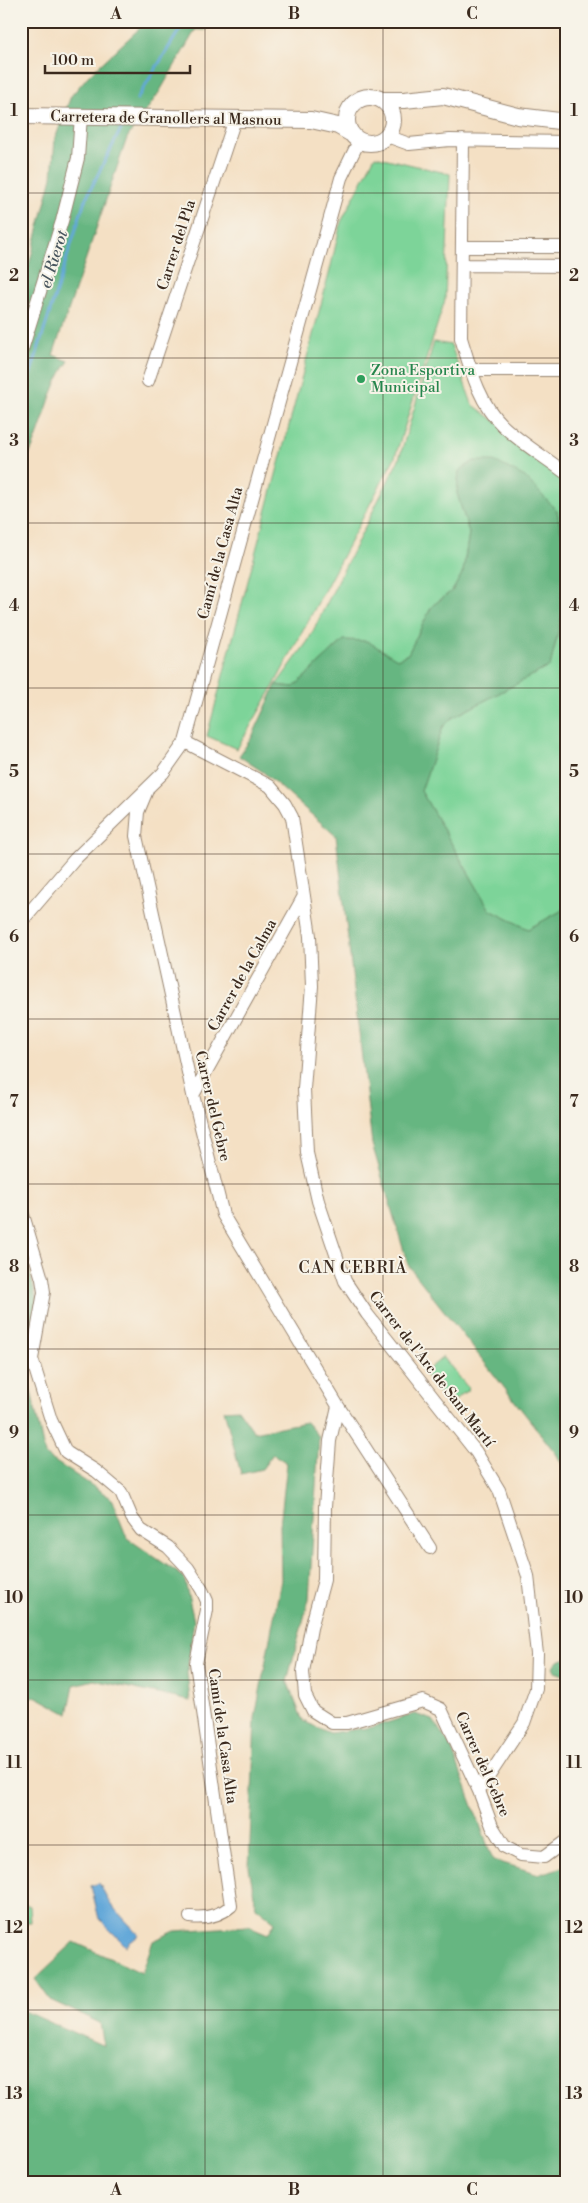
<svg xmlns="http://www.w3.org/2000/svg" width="588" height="2203" viewBox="0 0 588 2203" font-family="'Libre Bodoni',serif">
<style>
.green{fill:#7dd499;stroke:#5c7f5c}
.forest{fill:#66b681;stroke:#507050}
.water{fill:#63a8d9;stroke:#4f697c}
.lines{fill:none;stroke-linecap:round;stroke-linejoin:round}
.stream{stroke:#63a8d9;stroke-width:3}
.minor-casing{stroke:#988571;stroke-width:14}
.major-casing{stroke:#988571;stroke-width:18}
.minor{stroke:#fff;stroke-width:12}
.major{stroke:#fff;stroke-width:16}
.grid{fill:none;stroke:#3b2a1e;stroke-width:1;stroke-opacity:0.55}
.leisure-dot{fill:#2e9e5b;stroke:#f7f3e8;stroke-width:2}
.labels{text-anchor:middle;stroke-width:4;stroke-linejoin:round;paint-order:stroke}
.street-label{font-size:15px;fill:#3b2a1e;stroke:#f7f3e8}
.leisure-label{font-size:15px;fill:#27864d;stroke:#f7f3e8;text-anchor:start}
.water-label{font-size:16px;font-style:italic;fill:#49565f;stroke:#f7f3e8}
.neighbourhood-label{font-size:16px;letter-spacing:1px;fill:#3b2a1e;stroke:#f7f3e8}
.neatline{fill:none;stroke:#3b2a1e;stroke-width:2}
.grid-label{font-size:16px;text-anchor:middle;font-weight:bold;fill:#3b2a1e}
</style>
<rect width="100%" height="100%" fill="#f7f3e8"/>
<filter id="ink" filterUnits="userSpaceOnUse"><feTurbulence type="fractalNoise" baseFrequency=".02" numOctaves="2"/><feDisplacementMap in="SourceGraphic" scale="10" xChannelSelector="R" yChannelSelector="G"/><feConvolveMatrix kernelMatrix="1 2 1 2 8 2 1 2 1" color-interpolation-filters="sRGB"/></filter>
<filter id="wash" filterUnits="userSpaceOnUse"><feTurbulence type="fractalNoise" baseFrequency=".0096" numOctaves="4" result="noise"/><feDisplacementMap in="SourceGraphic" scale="20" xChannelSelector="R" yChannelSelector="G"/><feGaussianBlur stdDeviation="1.12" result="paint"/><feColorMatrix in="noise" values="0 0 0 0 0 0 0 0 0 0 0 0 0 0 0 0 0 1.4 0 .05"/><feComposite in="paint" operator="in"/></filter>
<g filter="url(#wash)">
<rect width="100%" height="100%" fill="#f4e0c4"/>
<path class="green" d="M147,21H222L204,30L153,28Z
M375,156L450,174L445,300L395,457L271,691L237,749L207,736L330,270L341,222Z
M434,342L451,345L472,404L567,474V558L557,511L474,461L459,471L457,493L469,533L463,572L453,590L432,606L408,654L397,659L367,642L344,640L294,687L276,685L308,641L399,459Z
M567,595V904L561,911L528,929L490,910L421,791L443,727L452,718L550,666Z
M443,1357L469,1389L448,1405L424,1373Z
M21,1902L30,1906L31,1922H21Z"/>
<path class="forest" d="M144,21L200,22L160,91L127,138L53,355L69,361C45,393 44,436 21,468V295L52,177L55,139L71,96L89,75L140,28Z
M474,461H494L525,477L557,511L567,558V595L550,666L452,718L443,727L421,791L490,910L528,929L561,911L567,904V1474L557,1455L408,1265L372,1144L336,836L263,772L239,756L252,737L276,685L294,687L344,640L367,641L397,659L408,654L432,606L453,590L463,572L469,533L457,493L459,471Z
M21,1268L29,1269L37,1301L26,1368L45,1455L111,1498L127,1538L184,1577L194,1621L187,1673L190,1701L94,1680L74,1685L68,1714L37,1697L21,1700V1619L24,1616L21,1615Z
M238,1409L254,1432L306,1422L319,1437L309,1599L287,1681L303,1721L330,1733L373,1727L415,1714L433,1720L451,1747L493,1860L539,1874L567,1866V2182H21V2011L22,2010L104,2046L100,2023L50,2000L35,1979L74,1942L142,1973L153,1941L175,1931L249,1926L268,1934L275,1922L256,1907L249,1867L255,1718L281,1580L280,1526L287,1463L273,1454L262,1469L241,1474L224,1410Z
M567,1658V1676L555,1672L553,1666L558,1661Z"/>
<path class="water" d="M99,1883L111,1905L139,1935L126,1946L99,1919L91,1886Z"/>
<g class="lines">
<path class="stream" d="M137,99L185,21
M21,404L85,200L122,127"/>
</g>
</g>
<g filter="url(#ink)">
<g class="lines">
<g class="minor-casing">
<path id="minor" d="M387,136L409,144L450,140L567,142
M463,140L461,338C470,367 479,403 502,425C521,443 546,458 567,474
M462,247H567
M462,265L567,266
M21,353L62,221L78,158L81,116
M470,370H567
M148,381L235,119
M185,742L270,786L285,804L292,817L310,936L312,986L304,1089L307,1153L318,1201L345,1281L367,1314L476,1452L499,1490L528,1576L537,1654L536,1689L524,1723L479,1791
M148,788L138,812L136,836L193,1095L223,1215L338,1406L330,1441L325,1507L324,1580L311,1628L303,1672L305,1695L313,1711L332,1723H347L423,1701L441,1709L479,1791L492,1826L505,1847L521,1855L544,1857L567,1840
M21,922L75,859L163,773L185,742L341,178L359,141
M193,1095L304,896
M21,1208L42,1279L44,1292L32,1359L51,1420L66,1452L96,1471L121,1492L132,1518L141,1530L168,1547L188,1568L202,1590L207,1601V1610L196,1663L231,1906C219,1916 206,1919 190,1917
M338,1406L430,1548"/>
</g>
<g class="major-casing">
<path id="major" d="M347 120a23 23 0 1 1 46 0a23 23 0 1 1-46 0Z
M382,100H404L443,96L518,116L567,122
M21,116L311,120L338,126L350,133"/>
</g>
<use href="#minor" class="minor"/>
<use href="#major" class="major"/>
</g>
</g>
<path class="grid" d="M205,21V2182M383,21V2182M21,193H567M21,358H567M21,523H567M21,688H567M21,854H567M21,1019H567M21,1184H567M21,1349H567M21,1515H567M21,1680H567M21,1845H567M21,2010H567"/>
<circle class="leisure-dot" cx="361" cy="379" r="5"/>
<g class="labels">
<g class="street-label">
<text transform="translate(166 118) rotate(1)" y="5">Carretera de Granollers al Masnou</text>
<text transform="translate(176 245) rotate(-72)" y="5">Carrer del Pla</text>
<text transform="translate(220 553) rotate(-75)" y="5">Camí de la Casa Alta</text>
<text transform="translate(242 975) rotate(-61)" y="5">Carrer de la Calma</text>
<text transform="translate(213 1106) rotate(77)" y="5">Carrer del Gebre</text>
<text transform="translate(432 1369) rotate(52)" y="5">Carrer de l'Arc de Sant Martí</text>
<text transform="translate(223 1736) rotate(82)" y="5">Camí de la Casa Alta</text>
<text transform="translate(483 1764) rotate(66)" y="5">Carrer del Gebre</text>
</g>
<g class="leisure-label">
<text x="371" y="375">Zona Esportiva<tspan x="371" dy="17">Municipal</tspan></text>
</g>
<g class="water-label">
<text transform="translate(53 259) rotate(-73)" y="6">el Rierot</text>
</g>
<g class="neighbourhood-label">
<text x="353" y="1273">CAN CEBRIÀ</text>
</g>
</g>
<rect width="588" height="2203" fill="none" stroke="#f7f3e8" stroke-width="55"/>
<path d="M45 65v8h145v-8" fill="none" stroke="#3b2a1e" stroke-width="2.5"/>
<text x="52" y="65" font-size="15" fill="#3b2a1e" stroke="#f7f3e8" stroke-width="4" paint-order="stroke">100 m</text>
<rect x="28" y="28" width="532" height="2148" class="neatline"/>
<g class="grid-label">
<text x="116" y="19">A</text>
<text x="294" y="19">B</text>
<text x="472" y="19">C</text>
<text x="14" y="116">1</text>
<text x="574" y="116">1</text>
<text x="14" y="281">2</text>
<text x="574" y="281">2</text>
<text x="14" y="446">3</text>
<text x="574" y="446">3</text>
<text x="14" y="611">4</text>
<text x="574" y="611">4</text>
<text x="14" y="777">5</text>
<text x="574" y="777">5</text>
<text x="14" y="942">6</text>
<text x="574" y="942">6</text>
<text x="14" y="1107">7</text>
<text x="574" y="1107">7</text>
<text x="14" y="1272">8</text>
<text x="574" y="1272">8</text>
<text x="14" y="1438">9</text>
<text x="574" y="1438">9</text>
<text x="14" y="1603">10</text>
<text x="574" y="1603">10</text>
<text x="14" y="1768">11</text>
<text x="574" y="1768">11</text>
<text x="14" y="1933">12</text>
<text x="574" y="1933">12</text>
<text x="14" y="2099">13</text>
<text x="574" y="2099">13</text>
<text x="116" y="2195">A</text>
<text x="294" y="2195">B</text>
<text x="472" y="2195">C</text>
</g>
</svg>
